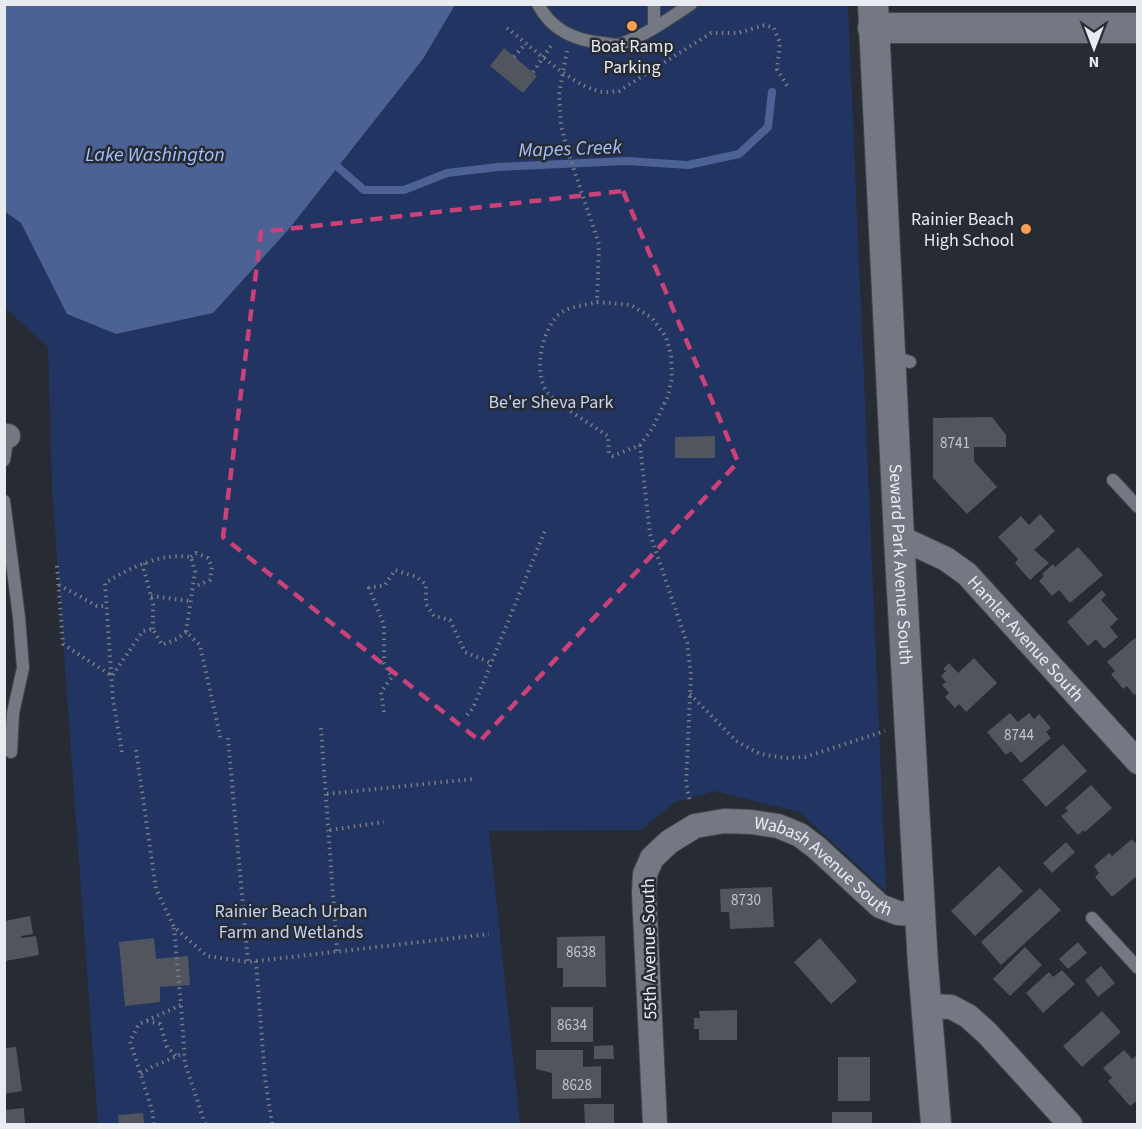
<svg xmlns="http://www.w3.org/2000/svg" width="1142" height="1129" viewBox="0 0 1142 1129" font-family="'Source Sans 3',sans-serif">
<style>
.green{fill:#223461}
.water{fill:#4c6194}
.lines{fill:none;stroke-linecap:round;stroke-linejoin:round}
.stream{stroke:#4c6194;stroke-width:8}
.building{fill:#51555e}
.service-casing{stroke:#44484e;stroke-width:14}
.minor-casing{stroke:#44484e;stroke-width:26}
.tertiary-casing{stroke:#44484e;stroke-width:32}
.path{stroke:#797c83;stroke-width:4;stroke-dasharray:1.5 4.5;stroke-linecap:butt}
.service{stroke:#747882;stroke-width:12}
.minor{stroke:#747882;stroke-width:24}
.tertiary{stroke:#747882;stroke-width:30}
.marked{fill:none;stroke:#ca4279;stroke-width:4.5;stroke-dasharray:12 8;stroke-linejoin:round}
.poi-dot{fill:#fc9d54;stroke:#272b33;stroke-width:2}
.labels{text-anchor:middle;stroke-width:5;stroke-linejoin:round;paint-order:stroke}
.number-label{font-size:15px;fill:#c2c6cc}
.poi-label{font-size:18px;fill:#e8ebf0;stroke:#272b33}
.park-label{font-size:18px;fill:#c6d4f3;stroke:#272b33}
.street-label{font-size:18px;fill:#e8ebf0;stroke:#272b33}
.water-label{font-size:20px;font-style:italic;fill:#a6c1fe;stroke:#272b33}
</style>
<rect width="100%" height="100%" fill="#272b33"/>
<path class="green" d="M455,5H848L886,891L799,812L715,791L675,802L641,830L489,831L520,1124H98L52,489L48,347L5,308L4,212L21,223L46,271L116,334L212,313L289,229L423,59Z"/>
<path class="water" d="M5,4H455V5L423,59L289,229L213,313L116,334L67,314L21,223L5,212Z"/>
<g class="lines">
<path class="stream" d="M331,161L364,190H404L447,173L498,167L627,161L688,165L739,154L768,127L772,92"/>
</g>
<path class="building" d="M504,48L537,76L523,93L490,66Z
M992,417L1006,435V447H974V461L997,487L967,514L933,478V418Z
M715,436V458H675V437Z
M1040,514L1055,531L1034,550L1049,563L1030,580L1015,563L1018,559L998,537L1021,516L1029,525Z
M1078,547L1103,575L1070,603L1059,590L1052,596L1039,581L1044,576L1042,574L1053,564L1055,567Z
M1102,590L1106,595L1101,600L1118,619L1110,627L1118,637L1104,649L1096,639L1088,646L1067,622Z
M1135,638L1138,641V692L1134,695L1127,686L1123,689L1111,674L1115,671L1107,662Z
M974,658L997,683L966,712L959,704L955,708L945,697L949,693L942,685L946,682L941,676L946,671L943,669L949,663L958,673Z
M1010,713L1018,722L1029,713L1034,719L1039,714L1051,728L1046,732L1051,738L1021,763L1011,751L1006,755L987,732Z
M1063,744L1087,771L1046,807L1022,780Z
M1091,785L1112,808L1085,832L1084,830L1078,835L1061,816L1068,811L1065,808Z
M1132,839L1135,843L1138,841V875L1112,897L1095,877L1099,873L1094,866L1109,853L1112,856Z
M1066,842L1075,852L1052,873L1043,863Z
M999,866L1023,891L975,936L951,911Z
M772,887L774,927L730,929L729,912H721L720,889Z
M1040,888L1061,910L1001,965L981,942Z
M30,916L33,934L21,936L22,938L36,936L39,955L5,961V921Z
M605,936L606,987H563V968H557V937Z
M154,938L156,959L188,956L190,985L160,987V1002L125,1006L119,942Z
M820,938L857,981L831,1004L794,962Z
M1078,942L1087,953L1068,969L1059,959Z
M1025,947L1042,965L1010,996L993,979Z
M1101,966L1115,983L1098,997L1085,980Z
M1062,970L1075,984L1043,1013L1026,993L1049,972L1053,977Z
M551,1007H593V1042H551Z
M737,1010V1040H699V1029H694V1018H700L699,1011Z
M1102,1011L1121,1032L1082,1067L1063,1046Z
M613,1045L614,1059H594V1046Z
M16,1047L22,1091L4,1094V1048Z
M536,1050H583V1067L601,1066V1098L552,1099V1073L536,1069Z
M1124,1050L1132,1059L1138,1054V1100L1130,1106L1108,1081L1112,1078L1103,1068Z
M838,1057H870V1101H838Z
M584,1104H614V1124H585Z
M24,1108L25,1124H4V1110Z
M832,1112H872V1124H832Z
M143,1113L144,1124H119L118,1115Z"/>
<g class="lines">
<g class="service-casing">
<path id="service" d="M538,4C551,30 576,41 603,43C609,44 616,46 621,44C646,35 669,19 691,4
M654,4V28
M891,356L910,362
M4,460L8,436
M1113,480L1138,507
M4,501L19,617L23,668L13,713L11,752
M1092,918L1138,968"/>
</g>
<g class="minor-casing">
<g id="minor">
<path d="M4,436H8"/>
<path id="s1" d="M899,537L946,559L967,574L1138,762"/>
<path d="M926,1006L951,1007L968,1016L987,1033L1070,1124"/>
<path id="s2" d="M655,1124L644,893L645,874L652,858L669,842L695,826L724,821L752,822L778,826L800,835L817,848L880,906L898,913L920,914"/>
</g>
</g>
<g class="tertiary-casing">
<g id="tertiary">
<path id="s3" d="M873,4L899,537L923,965L936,1124"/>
<path d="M873,28H1138"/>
</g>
</g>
<path class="path" d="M507,28C529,45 570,83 595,90C603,93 611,92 619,91L711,33H738L765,25L774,28L780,43L777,69L789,89
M567,51L559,94L561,125L567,149L599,244L597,302
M514,57L526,43
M533,72L553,43
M597,302L631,305L652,318L666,337L671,355L672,377L668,396L652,429L640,445L613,456L609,454L608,436C592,425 560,406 548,393C532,374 542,325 562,312C571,306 586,305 597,302Z
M640,445L650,534L687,643L691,674L686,783L690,802
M191,557L196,553L208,558L212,567L210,580L194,587
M145,563L144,570L153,604V629
M57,566L63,644L112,676L143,631L153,629L162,645L177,639L186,632
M59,585L97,606H106
M151,596L191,601
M690,694L736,741L760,754L786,758L805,757L885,731
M384,712L381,692L392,677L384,663V625L369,588L385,585L395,570L417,577L426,585V604L434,616L450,620L465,652L491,663
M467,715L473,708L546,528
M321,728L337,951
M228,738L248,962
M136,750L156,889L174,927L207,956L248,962L489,934
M122,752L113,700L105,583C132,567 159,553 191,557L195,572L186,632L200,645L221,740
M327,794L473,779
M330,830L384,822
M256,961L265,1078L272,1124
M181,1006L185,1063L205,1124
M147,1021L160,1024L167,1047L176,1056
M141,1074L152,1067L184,1053
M154,1124L152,1110L130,1041L139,1024L181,1005L174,928"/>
<use href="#service" class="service"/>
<use href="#minor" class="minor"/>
<use href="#tertiary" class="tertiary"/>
</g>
<path class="marked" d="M623,191L738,462L480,741L223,537L261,232Z"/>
<g class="poi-dot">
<circle cx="632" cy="26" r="6"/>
<circle cx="1026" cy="229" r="6"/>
</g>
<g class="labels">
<g class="number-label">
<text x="955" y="448">8741</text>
<text x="1019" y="740">8744</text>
<text x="746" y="905">8730</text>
<text x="581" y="957">8638</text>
<text x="572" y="1030">8634</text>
<text x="577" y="1090">8628</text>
</g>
<g class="poi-label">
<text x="632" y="52">Boat Ramp<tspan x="632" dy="21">Parking</tspan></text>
<text x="1014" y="225" text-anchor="end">Rainier Beach<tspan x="1014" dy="21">High School</tspan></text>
</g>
<g class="park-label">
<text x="551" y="408">Be'er Sheva Park</text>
<text x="291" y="917">Rainier Beach Urban<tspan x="291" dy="21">Farm and Wetlands</tspan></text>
</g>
<g class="street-label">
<text dy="6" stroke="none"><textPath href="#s3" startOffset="561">Seward Park Avenue South</textPath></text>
<text dy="6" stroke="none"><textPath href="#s1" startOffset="165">Hamlet Avenue South</textPath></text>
<text dy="6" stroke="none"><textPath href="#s2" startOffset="465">Wabash Avenue South</textPath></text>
<text transform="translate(649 949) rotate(-91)" y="6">55th Avenue South</text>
</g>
<g class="water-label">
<text transform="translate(570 148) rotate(-2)" y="7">Mapes Creek</text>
<text x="155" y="161">Lake Washington</text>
</g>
</g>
<rect width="1142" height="1129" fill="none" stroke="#e8ebf0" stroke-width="12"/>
<g transform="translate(1094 48) rotate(180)" stroke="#272b33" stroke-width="4.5" paint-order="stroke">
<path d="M0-4.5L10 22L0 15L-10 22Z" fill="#e8ebf0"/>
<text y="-9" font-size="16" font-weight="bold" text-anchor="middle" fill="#e8ebf0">N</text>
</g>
</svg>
